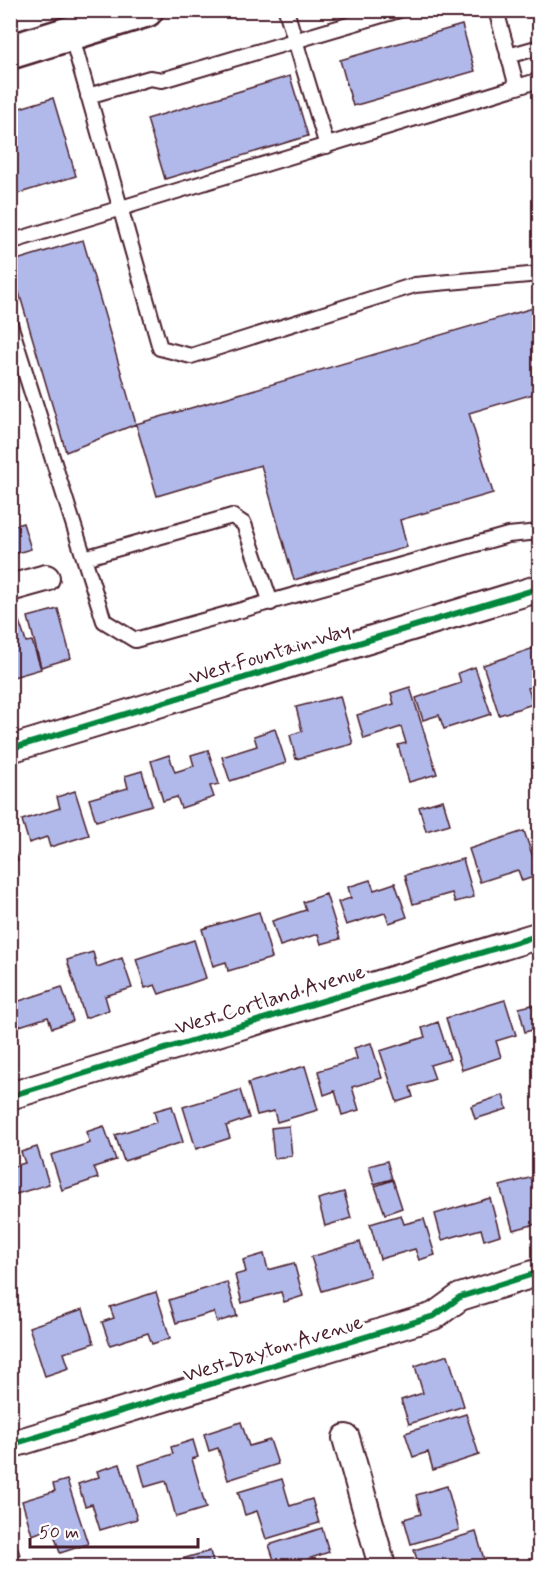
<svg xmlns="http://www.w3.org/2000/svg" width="550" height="1577" viewBox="0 0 550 1577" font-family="Mynerve,sans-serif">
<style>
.building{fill:#b1b9ea;stroke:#4a1f2b;stroke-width:1.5}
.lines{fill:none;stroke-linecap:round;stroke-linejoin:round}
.service-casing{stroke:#4a1f2b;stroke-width:18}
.minor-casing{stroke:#4a1f2b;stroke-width:30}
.tertiary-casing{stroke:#4a1f2b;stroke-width:38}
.service{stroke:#fff;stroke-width:14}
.minor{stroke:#fff;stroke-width:26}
.tertiary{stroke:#fff;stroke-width:33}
.cycleway-casing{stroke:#fff;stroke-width:10}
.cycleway{stroke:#00873e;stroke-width:6}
.labels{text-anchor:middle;stroke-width:6;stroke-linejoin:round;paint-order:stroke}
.street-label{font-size:21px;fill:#4a1f2b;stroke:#fff}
</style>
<rect width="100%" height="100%" fill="#fff"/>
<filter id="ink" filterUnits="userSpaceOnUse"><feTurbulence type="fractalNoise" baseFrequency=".0167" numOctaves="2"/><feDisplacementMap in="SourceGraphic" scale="12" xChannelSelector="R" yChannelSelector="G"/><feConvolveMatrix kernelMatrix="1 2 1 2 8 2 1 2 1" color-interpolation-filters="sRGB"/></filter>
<g filter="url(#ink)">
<path class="building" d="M462,25L475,71L353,106L340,60Z
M290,76L308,136L165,179L147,119Z
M53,98L76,176L10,196V111Z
M83,240L136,424L66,452L10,262Z
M540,306V392L469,413L493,493L400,520L407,547L294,580L261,465L157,496L136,424Z
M23,523L31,549L10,555V527Z
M58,609L71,658L41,667L28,617Z
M19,621L26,642L32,641L41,669L10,678V624Z
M540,646V684L528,688L533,704L499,715L483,665Z
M475,667L491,714L444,729L439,715L423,720L416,698L461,683L458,673Z
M410,687L437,774L409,782L398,745L406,743L401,727L364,739L357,715L394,704L391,693Z
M340,696L353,744L296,759L290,735L302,731L296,707Z
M275,729L286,763L230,781L222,757L257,746L254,736Z
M208,750L219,784L210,786L214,797L181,808L177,797L163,801L151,761L169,755L175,772L194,766L191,755Z
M142,771L152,805L96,821L89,799L128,788L125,776Z
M75,791L89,835L50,847L47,837L29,843L22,820L60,808L57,797Z
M443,800L450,824L426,831L419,807Z
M540,827V852L533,829Z
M524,831L539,875L522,881L518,870L480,882L469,849Z
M10,839L18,861L10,863Z
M463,859L474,897L455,902L452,893L413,904L405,875Z
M370,880L374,890L395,883L407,917L389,923L385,913L346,925L338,902L351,898L348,887Z
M326,894L340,939L321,944L318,934L280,946L272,921L306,910L303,902Z
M259,912L272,958L228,971L226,962L213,966L202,929Z
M194,940L206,978L159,994L155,985L145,988L136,959Z
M93,952L97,967L122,958L132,988L105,996L109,1010L85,1018L67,960Z
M62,987L73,1021L52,1028L48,1017L10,1029V1004Z
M505,1000L516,1035L496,1041L501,1057L462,1070L446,1018Z
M540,1003V1028L525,1032L519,1008Z
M438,1022L450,1059L430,1065L435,1079L410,1087L413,1097L397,1102L380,1051L425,1037L422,1028Z
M371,1043L382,1078L352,1087L359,1110L342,1115L335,1091L324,1095L318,1071L357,1059L354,1048Z
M305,1066L318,1110L277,1122L274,1111L257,1115L248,1083Z
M240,1090L249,1118L226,1126L230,1138L196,1149L183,1107Z
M503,1095L507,1109L475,1119L471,1106Z
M172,1106L183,1142L124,1161L115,1135L157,1122L154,1111Z
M104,1126L116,1160L94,1167L98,1178L62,1190L51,1155L90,1143L86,1132Z
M289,1126L292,1156L274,1158L271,1128Z
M37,1147L49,1184L10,1196V1167L25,1163L21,1152Z
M387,1161L392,1179L374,1184L369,1166Z
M540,1175V1223L513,1230L500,1186Z
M393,1180L402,1208L385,1214L375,1186Z
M344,1192L351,1218L325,1226L318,1199Z
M490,1198L500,1235L484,1240L481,1229L442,1240L435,1214Z
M401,1215L404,1224L424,1219L435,1255L419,1260L415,1249L380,1259L370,1224Z
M360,1242L370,1276L322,1291L311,1257Z
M264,1254L268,1270L294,1263L303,1296L284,1302L281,1292L242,1303L235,1275L246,1272L243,1260Z
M227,1282L237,1316L217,1322L214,1312L176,1323L169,1300Z
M156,1292L170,1338L152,1344L148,1333L110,1345L102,1322L114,1318L110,1307Z
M83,1309L94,1343L64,1353L69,1368L45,1376L29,1327Z
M448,1355L464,1406L409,1424L401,1400L423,1393L415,1366Z
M466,1414L479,1455L433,1470L428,1452L413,1457L405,1433Z
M241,1422L249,1446L270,1440L278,1464L228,1480L218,1448L209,1451L204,1434Z
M193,1440L198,1457L192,1459L206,1508L176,1517L166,1481L145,1487L139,1465L173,1454L171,1447Z
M120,1464L137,1519L100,1530L92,1504L85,1506L78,1484L99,1477L97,1471Z
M282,1479L290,1506L312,1499L319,1523L266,1539L257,1511L245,1515L238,1492Z
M67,1480L88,1544L60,1553L52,1528L32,1535L22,1501L55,1491L53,1484Z
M447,1486L459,1530L411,1544L404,1519L421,1514L416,1495Z
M10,1526L20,1555L10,1558Z
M322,1528L329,1552L308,1559L310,1566H276L269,1545Z
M476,1532L486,1566H419L414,1550Z
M210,1551L214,1566H157Z"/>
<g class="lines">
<g class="service-casing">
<path id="service" d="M286,10L327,146
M496,10L517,87
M71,34L160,348L191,356L415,285L540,274
M508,56L540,47
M88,96L150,78L162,80L399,10
M10,242L540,80
M10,324L104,621L135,640L508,535L540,532
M84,558L232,516L244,524L271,603"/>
</g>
<g class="minor-casing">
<path id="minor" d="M10,588L46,578
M10,749L540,588
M10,1096L540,935
M346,1438L382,1566
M10,1445L434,1316L460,1297L540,1272"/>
</g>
<g class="tertiary-casing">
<path id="tertiary" d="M10,52L146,10"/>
</g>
<use href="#service" class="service"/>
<use href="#minor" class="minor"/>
<use href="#tertiary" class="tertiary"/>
<g class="cycleway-casing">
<path id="cycleway" d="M10,749L540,588
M10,1096L540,935
M10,1445L434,1316L460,1297L540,1272"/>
</g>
<use href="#cycleway" class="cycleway"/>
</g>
</g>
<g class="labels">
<g class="street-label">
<text transform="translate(270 653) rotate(-17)" y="7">West Fountain Way</text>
<text transform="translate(270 999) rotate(-17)" y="7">West Cortland Avenue</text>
<text transform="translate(273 1348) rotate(-17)" y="7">West Dayton Avenue</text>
</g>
</g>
<rect width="550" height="1577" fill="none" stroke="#fff" stroke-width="36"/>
<rect x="18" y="18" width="514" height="1541" fill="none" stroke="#4a1f2b" stroke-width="2" filter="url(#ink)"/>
<path d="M30 1538v9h168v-9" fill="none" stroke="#4a1f2b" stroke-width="3"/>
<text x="39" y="1538" font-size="18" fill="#4a1f2b" stroke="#ffffff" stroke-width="4.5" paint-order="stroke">50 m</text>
</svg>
